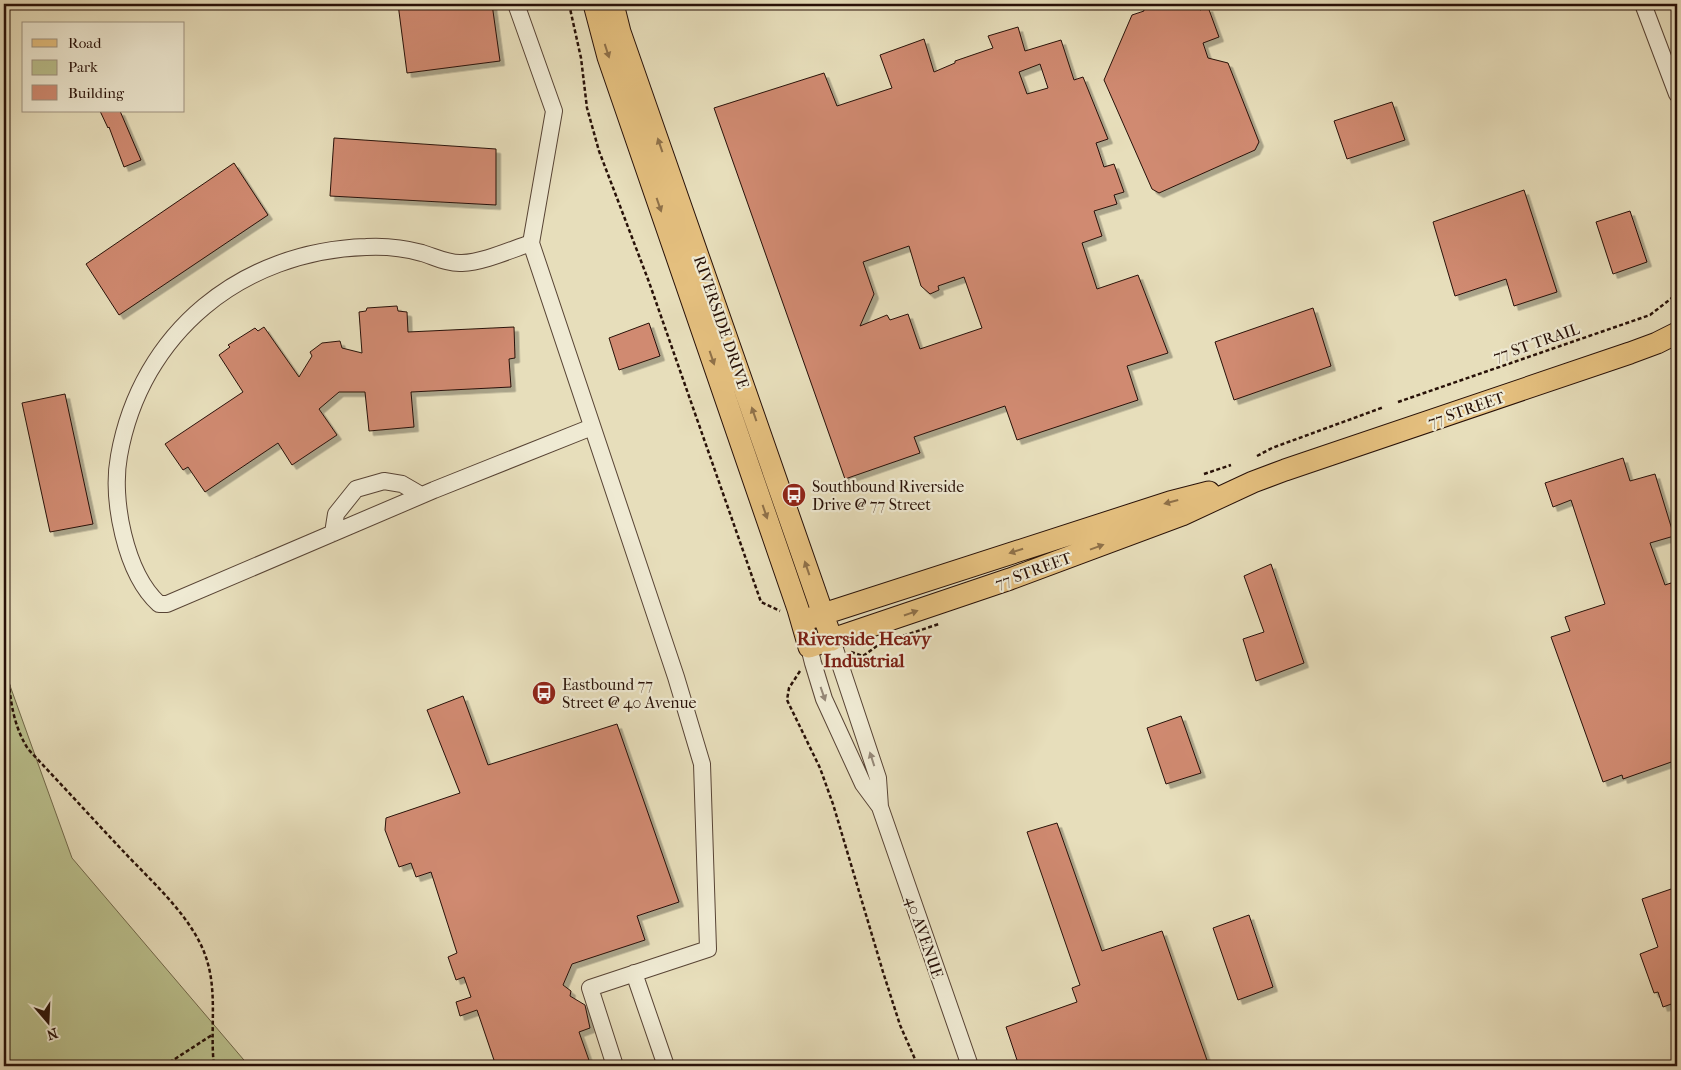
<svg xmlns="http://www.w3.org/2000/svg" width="1681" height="1070" viewBox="0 0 1681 1070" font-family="'IM FELL French Canon',serif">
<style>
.green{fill:#bac08d;stroke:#71684a}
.building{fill:#d08a71;stroke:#281108;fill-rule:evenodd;filter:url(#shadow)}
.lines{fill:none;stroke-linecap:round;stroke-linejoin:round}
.minor-casing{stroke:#584435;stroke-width:18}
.major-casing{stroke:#281108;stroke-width:23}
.path{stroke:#281108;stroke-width:2.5;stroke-dasharray:4 2.5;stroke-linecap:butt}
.minor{stroke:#efead3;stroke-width:16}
.major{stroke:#e4bf7e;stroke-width:21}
.oneway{fill:#8f7149}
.oneway2{fill:#958878}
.labels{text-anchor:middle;stroke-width:4.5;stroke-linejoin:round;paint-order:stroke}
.street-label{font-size:16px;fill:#281108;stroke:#efead3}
.poi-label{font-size:16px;fill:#281108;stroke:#efead3;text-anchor:start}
.quarter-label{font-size:19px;font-weight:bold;fill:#7a1f14;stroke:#efead3}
</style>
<defs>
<filter id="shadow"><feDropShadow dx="4.5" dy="4.5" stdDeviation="0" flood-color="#0004"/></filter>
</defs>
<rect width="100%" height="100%" fill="#e7debb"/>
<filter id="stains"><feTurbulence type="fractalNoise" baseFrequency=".004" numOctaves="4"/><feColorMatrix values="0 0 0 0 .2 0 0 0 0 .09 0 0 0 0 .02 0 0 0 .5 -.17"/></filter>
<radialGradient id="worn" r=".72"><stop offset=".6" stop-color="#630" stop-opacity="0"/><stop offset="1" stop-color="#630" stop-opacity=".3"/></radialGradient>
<path class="green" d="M4,669L72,858L249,1066H4Z"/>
<path class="building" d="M398,4H492L500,61L407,73Z
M1142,4H1198L1200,10L1208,7L1219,37L1203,43L1208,58L1228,63L1259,142L1255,150L1159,193L1152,189L1104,80L1132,15L1144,11Z
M1018,27L1025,51L1061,40L1074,80L1083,77L1108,139L1096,143L1104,167L1114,164L1124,192L1114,195L1117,204L1094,211L1102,236L1082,243L1097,289L1138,275L1168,353L1127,366L1138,400L1017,440L1005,406L914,437L920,453L845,479L714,108L824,73L837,106L892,88L880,55L924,39L934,72L955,63V61L993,48L988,36ZM1040,64L1048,88L1027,94L1019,72ZM909,246L921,286L930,294L939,290L938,286L964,277L982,328L920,349L908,314L890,320L887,315L860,326L874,294L863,262Z
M1392,102L1405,140L1347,159L1334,121Z
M100,111H120L141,160L124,167L109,127L108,128Z
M334,138L496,149V205L330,196Z
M234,163L268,215L119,315L86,264Z
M1524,190L1557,292L1514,306L1506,279L1455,296L1433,222Z
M1630,211L1647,262L1613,274L1596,222Z
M397,306L398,311L407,312L408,332L514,327L515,358L509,359L511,387L411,392L414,427L369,431L365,392H339L319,409L337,435L292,465L278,443L205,492L188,467L183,470L165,444L243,392L219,355L230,347L228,345L255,328L258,331L264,327L299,377L312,356L310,352L322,343L340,341L342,348L362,353L359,312L366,311L367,308Z
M1313,308L1331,366L1234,400L1215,342Z
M649,323L660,356L619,370L609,338Z
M65,394L93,524L50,532L22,403Z
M1623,458L1630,481L1655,474L1674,536L1650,543L1665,585L1674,582L1677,592V760L1623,779L1622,775L1603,782L1551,637L1570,631L1565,617L1605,604L1571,500L1553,507L1545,483Z
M1271,564L1304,663L1256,681L1243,639L1264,632L1244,576Z
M463,696L488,765L617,724L679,902L637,916L645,940L572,964L563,985L571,991L570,996L585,1005L590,1028L579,1032L591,1066H496L477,1010L460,1016L456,1002L471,997L464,977L456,980L448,957L457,953L431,872L416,877L411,863L399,867L385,830L386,818L460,793L427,710Z
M1181,716L1201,773L1166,784L1147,728Z
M1057,823L1102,951L1162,931L1209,1066H1019L1006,1027L1077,1002L1072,988L1080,985L1027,832Z
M1677,887V1002L1663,1007L1658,992L1654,993L1640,954L1658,947L1642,899Z
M1249,915L1273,987L1238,1000L1213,928Z"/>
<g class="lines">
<g class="minor-casing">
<path id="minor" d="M516,4L554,111L531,243L676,677L702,764L708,949L590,988L615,1066
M1643,4L1677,94
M531,243C510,250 484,262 462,263C449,264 435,257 422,253C404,248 384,246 366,247C242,251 141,332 119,456C111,499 125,573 159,604H167L434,490L592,427
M333,533L336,514L356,489L384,481L402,484L421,495
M832,640L878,778L880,807L970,1066
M809,647L813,663L824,699L863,784L880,807
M634,973L666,1066"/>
</g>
<g class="major-casing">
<path id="major" d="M594,4L608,57L798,609L809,647L1010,579L1182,515L1253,482L1285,470L1630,353L1657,343L1677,333
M613,4L620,32L832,640
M811,618L1170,502L1209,492"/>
</g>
<path class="path" d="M569,4L581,58L587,108L599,151L649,282L761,602L780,611
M1398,402L1650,315L1677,294
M1257,456L1272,448L1384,407
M1204,474L1231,465
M4,650C11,686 8,717 28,749C60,783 92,818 124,852C153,883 197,921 208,964C217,997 210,1033 214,1066
M851,652L863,656L881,643L939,624
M800,671L789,688L787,700L820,768L833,804L883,972L900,1025L918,1066
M164,1066L212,1035
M168,1066H179"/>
<use href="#minor" class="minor"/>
<use href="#major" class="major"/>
</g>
<defs><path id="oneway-solid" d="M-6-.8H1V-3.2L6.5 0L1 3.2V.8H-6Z" transform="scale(1.25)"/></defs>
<g class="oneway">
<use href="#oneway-solid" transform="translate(607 51) rotate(72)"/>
<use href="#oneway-solid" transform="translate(660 145) rotate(-109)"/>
<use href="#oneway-solid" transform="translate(659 205) rotate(71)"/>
<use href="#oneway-solid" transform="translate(712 358) rotate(71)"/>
<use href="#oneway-solid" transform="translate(754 414) rotate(-109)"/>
<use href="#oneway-solid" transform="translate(1171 502) rotate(165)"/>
<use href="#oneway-solid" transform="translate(765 512) rotate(71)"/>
<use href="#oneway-solid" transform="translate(1097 547) rotate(-20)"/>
<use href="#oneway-solid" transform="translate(1016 551) rotate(162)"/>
<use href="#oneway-solid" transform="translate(807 568) rotate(-109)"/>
<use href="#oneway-solid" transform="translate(911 613) rotate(-19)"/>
</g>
<g class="oneway2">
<use href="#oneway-solid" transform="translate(823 694) rotate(71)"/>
<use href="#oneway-solid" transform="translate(872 759) rotate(-108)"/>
</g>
<defs>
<g id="bus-disc" transform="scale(1.25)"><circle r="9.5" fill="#8f2418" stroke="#efead3"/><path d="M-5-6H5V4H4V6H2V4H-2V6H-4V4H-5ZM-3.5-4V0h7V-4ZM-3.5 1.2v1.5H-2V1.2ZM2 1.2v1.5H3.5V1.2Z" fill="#fff"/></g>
</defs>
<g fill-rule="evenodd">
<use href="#bus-disc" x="794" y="495"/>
<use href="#bus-disc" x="544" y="693"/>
</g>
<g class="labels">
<g class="street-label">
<text transform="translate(722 322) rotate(71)" y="6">RIVERSIDE DRIVE</text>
<text transform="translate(1536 342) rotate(-19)" y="6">77 ST TRAIL</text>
<text transform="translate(1466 409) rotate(-19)" y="6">77 STREET</text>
<text transform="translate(1033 570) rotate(-20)" y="6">77 STREET</text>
<text transform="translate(925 937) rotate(71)" y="6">40 AVENUE</text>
</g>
<g class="poi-label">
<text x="812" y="492">Southbound Riverside<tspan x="812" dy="18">Drive @ 77 Street</tspan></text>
<text x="562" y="690">Eastbound 77<tspan x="562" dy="18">Street @ 40 Avenue</tspan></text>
</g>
<g class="quarter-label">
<text x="864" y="645">Riverside Heavy<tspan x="864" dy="22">Industrial</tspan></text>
</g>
</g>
<rect width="1681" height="1070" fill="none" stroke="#e7debb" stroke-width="20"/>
<rect x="5" y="5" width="1671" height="1060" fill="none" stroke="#281108" stroke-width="2.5"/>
<rect x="10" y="10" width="1661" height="1050" fill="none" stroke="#281108"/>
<rect x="22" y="22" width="162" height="90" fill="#efead3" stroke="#9f9382"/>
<rect x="32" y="39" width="25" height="8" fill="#e4bf7e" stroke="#9f9382"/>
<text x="68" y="48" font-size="15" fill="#281108">Road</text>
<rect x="32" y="60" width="25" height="15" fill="#bac08d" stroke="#9f9382"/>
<text x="68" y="72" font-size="15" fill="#281108">Park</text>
<rect x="32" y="85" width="25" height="15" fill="#d08a71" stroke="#9f9382"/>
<text x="68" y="98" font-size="15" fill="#281108">Building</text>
<g transform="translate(48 1022) rotate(161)" stroke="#efead3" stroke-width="4" paint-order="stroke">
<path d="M0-4L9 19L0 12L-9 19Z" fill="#281108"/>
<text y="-8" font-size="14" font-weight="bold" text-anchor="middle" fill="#281108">N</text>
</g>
<rect width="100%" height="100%" filter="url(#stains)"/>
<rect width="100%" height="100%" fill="url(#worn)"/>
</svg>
